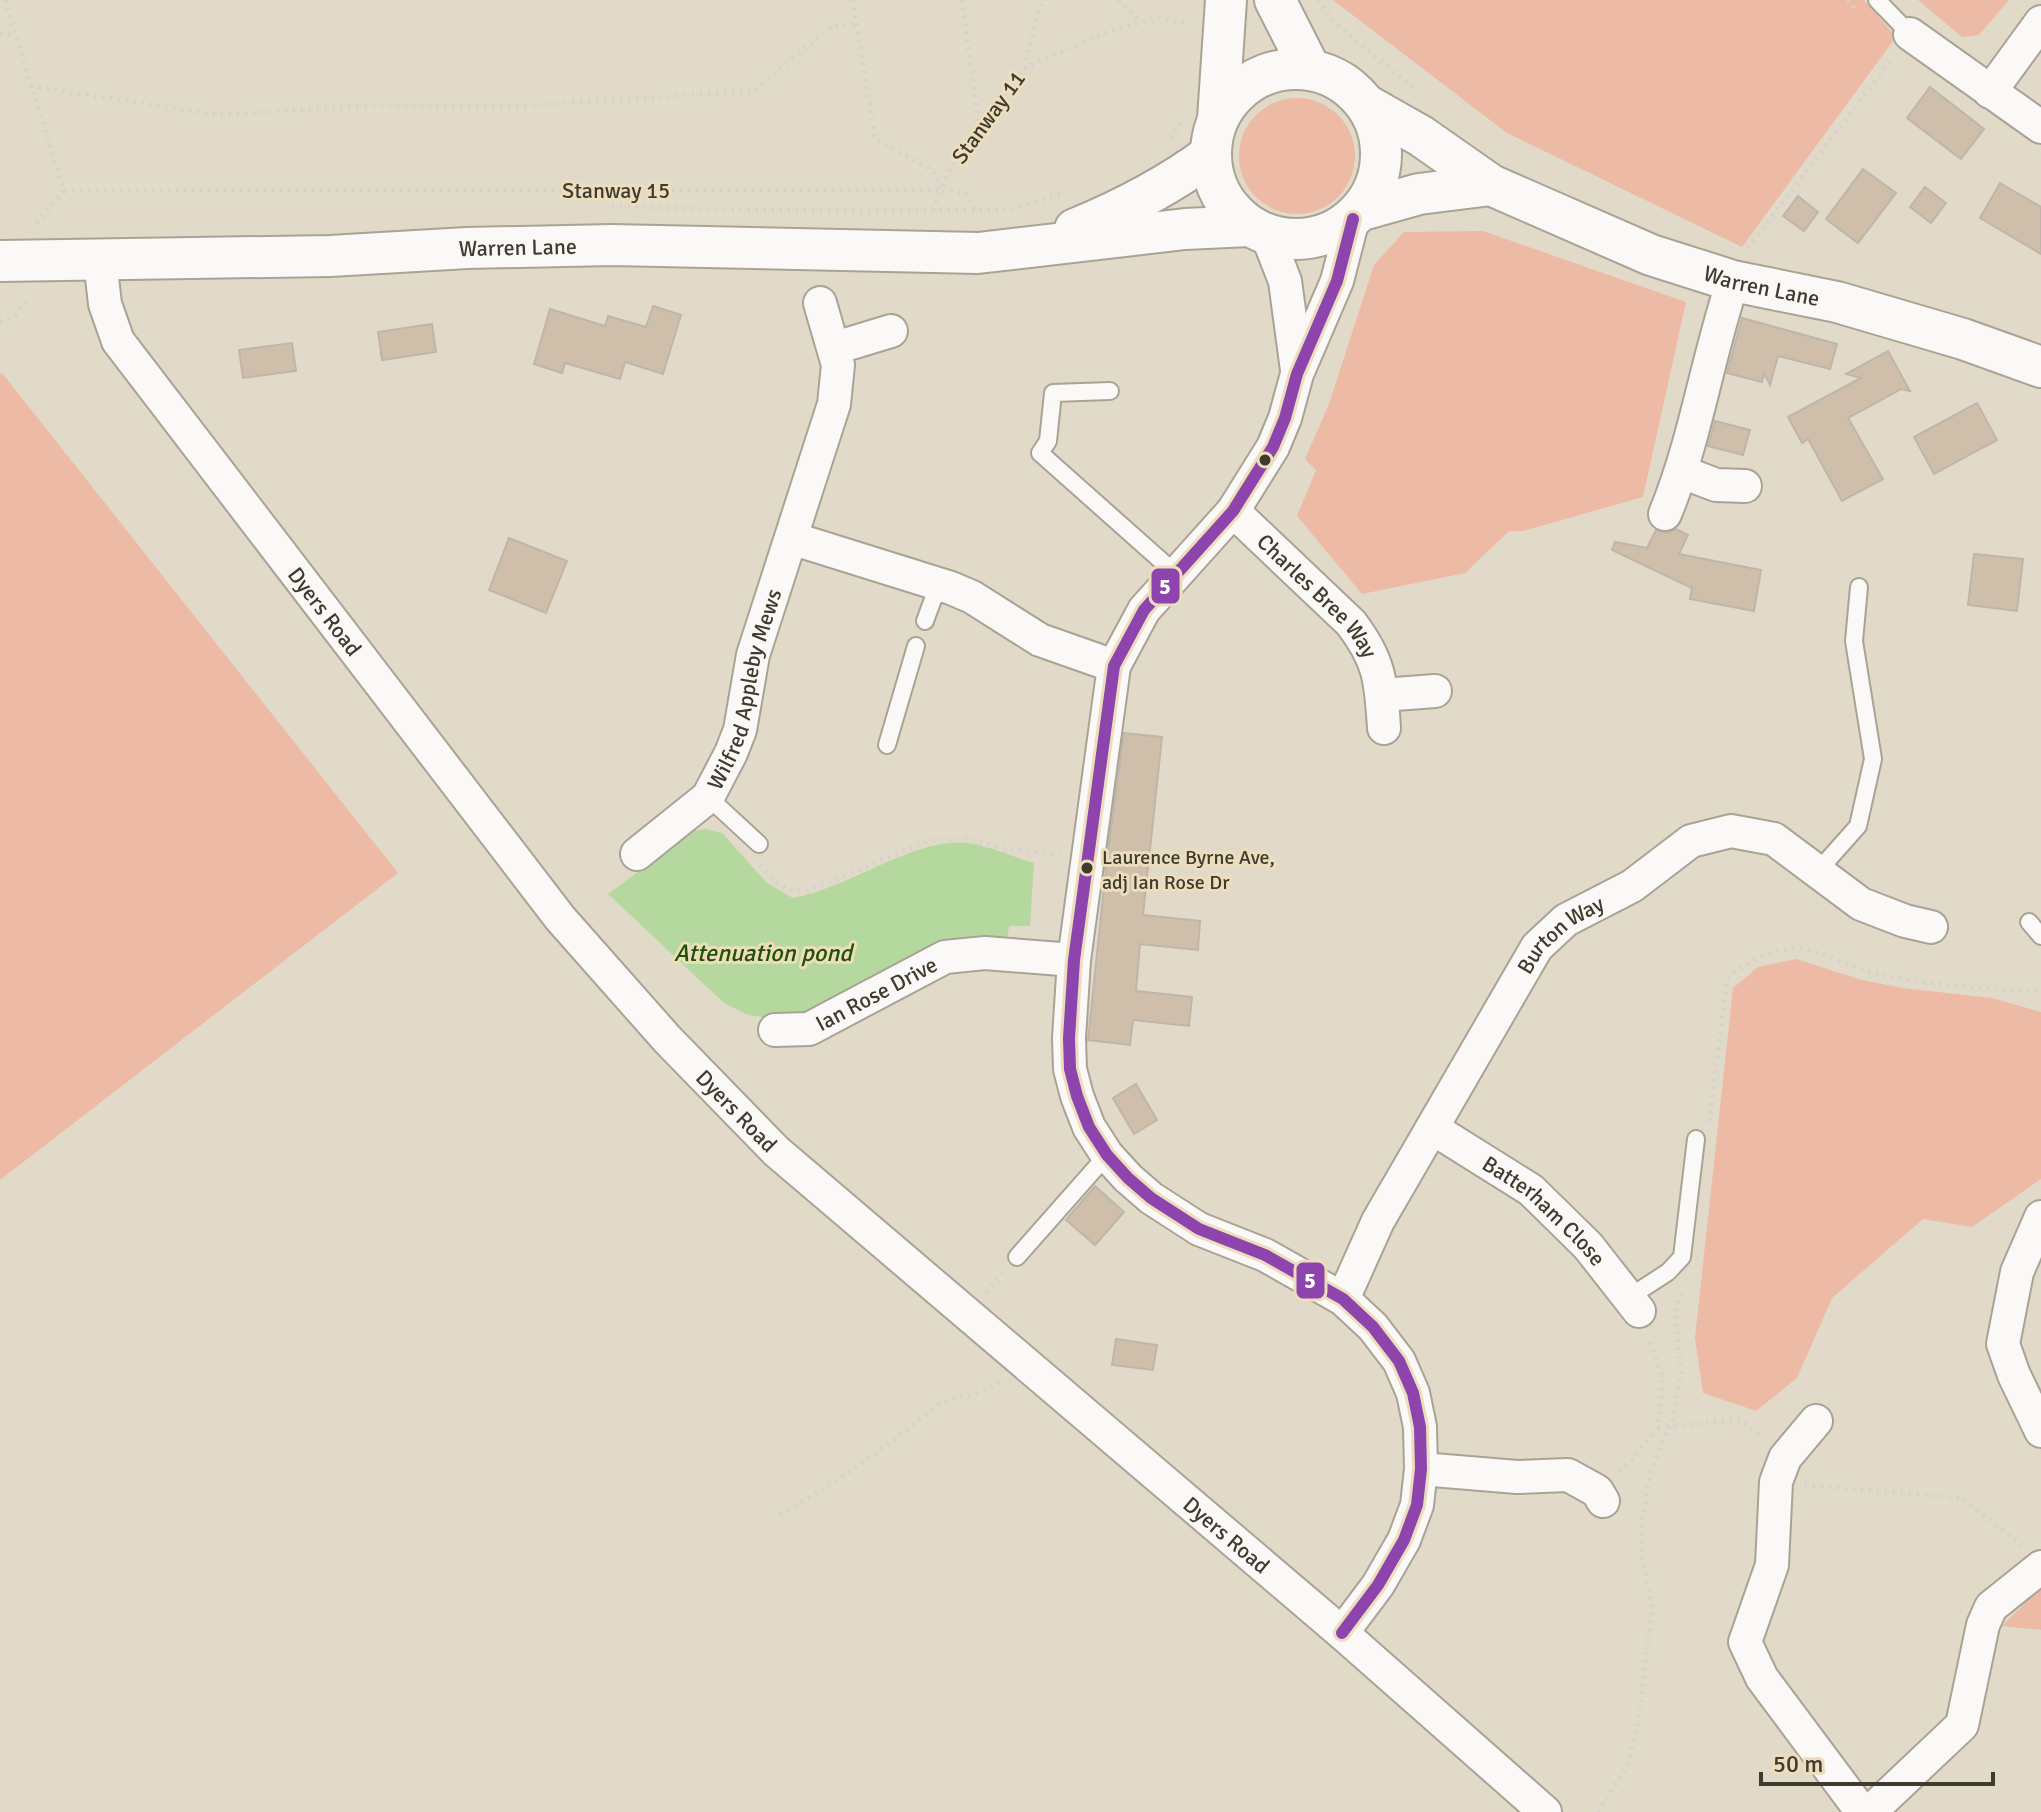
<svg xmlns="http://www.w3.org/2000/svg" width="2041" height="1812" viewBox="0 0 2041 1812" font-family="Signika,sans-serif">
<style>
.green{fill:#edbaa5}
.water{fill:#b5d89f}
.building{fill:#cfbeaa;stroke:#bfb6aa;stroke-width:2}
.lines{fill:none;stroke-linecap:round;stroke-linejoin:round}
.service-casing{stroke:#a9a395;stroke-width:20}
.minor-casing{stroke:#a9a395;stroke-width:36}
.tertiary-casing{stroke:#a9a395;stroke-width:44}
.path{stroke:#d4d2cc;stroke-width:5;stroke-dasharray:2 6;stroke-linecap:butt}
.service{stroke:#fbf9f7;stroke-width:16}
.minor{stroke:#fbf9f7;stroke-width:32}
.tertiary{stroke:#fbf9f7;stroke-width:40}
.bus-1-casing{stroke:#ecdebd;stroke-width:18}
.bus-1{stroke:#8e44ad;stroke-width:12}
.bus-dot{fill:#403b2e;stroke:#ecdebd;stroke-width:3}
.labels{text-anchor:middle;stroke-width:6;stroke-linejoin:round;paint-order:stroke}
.bus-label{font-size:20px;fill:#403b2e;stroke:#ecdebd;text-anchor:start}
.street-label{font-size:22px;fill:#403b2e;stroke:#ecdebd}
.water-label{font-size:24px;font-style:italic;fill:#215104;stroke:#ecdebd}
.line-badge{stroke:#ecdebd;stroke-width:3}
.badge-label{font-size:22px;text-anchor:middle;font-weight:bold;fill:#fff}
</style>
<rect width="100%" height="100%" fill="#e2dac8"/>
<path class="green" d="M1333,0H1864L1896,37L1742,247L1507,133Z
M1918,0H2009L1979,35L1962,37Z
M1239 156a58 58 0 1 1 116 0a58 58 0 1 1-116 0Z
M1483,231L1686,302L1643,497L1523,531H1509L1465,573L1362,594L1297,516L1316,470L1305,459L1329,404L1374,265L1404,232Z
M2,373L398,873L0,1180V374Z
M1796,959L1862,980L1902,988L1992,998L2041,1012V1179L1972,1227L1923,1219L1832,1298L1797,1378L1756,1411L1703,1393L1695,1338L1733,988L1758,967Z
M2041,1587V1630L2002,1626Z"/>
<path class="water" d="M706,829L722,833L767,883L793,898C850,888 914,837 968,843C990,846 1013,857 1034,863L1030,926H1009L1007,940L816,1014L777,1019L748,1015L724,1003L608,894L693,831Z"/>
<path class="building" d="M1930,87L1984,129L1961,159L1907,118Z
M1863,169L1896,193L1858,243L1826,219Z
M2000,183L2041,207V254L1980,218Z
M1925,187L1946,203L1931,223L1910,207Z
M1798,196L1818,212L1804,231L1783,216Z
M653,306L681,315L663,374L625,362L620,379L565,363L562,373L534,364L550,309L605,326L608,316L646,327Z
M1742,318L1837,344L1830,369L1778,356L1770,385L1764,373L1762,382L1727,373Z
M432,324L436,352L382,360L378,332Z
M292,343L296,371L243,378L239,350Z
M1888,351L1910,391L1901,389L1848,418L1883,479L1842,501L1808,439L1802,443L1788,417L1861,378L1846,374Z
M1977,403L1997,440L1934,474L1914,437Z
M1715,421L1750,430L1743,455L1708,446Z
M1676,529L1688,535L1679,554L1761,570L1754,611L1690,599L1692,588L1612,550L1615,542L1647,548L1656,530L1667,533Z
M509,538L567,561L546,613L489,590Z
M1974,554L2023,559L2017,611L1968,605Z
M1124,733L1162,737L1143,915L1200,921L1198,950L1140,944L1136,991L1192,997L1189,1026L1133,1020L1130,1045L1088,1040L1107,858Z
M1136,1084L1157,1120L1134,1134L1113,1098Z
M1095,1186L1124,1212L1095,1245L1066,1220Z
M1116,1339L1157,1345L1153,1370L1112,1365Z"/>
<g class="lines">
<g class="service-casing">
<path id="service" d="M1877,0L1910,34
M1110,391L1053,393L1048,441L1040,453L1175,573
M925,621L939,583
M887,745L916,646
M708,797L759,844
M1818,871L1858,826L1873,759L1854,641L1859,587
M2029,922L2041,936
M1017,1257L1107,1155
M1628,1298L1668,1272L1682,1257L1696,1139"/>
</g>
<g class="minor-casing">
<g id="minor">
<path d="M1910,34L2041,127"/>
<path d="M1990,92L2041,22"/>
<path d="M1267,235L1285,281L1297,370"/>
<path id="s1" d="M100,260L105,304L118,341L560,918L667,1039L776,1151L1342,1633L1545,1812"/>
<path d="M835,348L891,331"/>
<path d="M1682,472L1716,485L1745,486"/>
<path id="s2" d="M1233,511L1351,623C1380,661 1381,681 1384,728"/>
<path d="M1665,514C1696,439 1707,358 1733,281"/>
<path d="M791,538L951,588L972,597L1040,640L1114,666"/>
<path d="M1382,695L1435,691"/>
<path id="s3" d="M637,854L708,797L731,753L740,730L753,655L834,404L838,365L820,303"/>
<path id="s4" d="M775,1030L809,1029L945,957L985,953L1074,960"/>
<path id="s5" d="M1432,1128L1531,1190L1588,1246L1639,1311"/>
<path d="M2041,1217L2017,1272L2003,1344L2014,1375L2041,1431"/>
<path id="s6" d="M1343,1299L1378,1221L1537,947L1566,920L1632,886L1691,841L1731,831L1774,839L1861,904L1905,921L1931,927"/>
<path d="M1816,1421L1785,1458L1776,1482L1772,1565L1745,1642L1762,1678L1862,1812"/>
<path d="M1421,1469L1517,1477L1568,1475L1597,1491L1603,1501"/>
<path d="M1342,1633L1378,1585L1404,1540L1417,1505L1421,1469L1420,1427L1413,1393L1399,1361L1373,1327L1343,1299L1265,1255L1199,1229L1151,1198L1128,1178L1107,1155L1089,1127L1077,1096L1070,1069L1069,1038L1074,960L1114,666L1144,610L1233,511L1273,447L1285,418L1297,374L1337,281L1353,219"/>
<path d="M1870,1812L1962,1725L1983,1625L1991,1607L2041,1567"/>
</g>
</g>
<g class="tertiary-casing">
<g id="tertiary">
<path d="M1275,0L1310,69"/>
<circle cx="1296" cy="154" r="85"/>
<path id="s7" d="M1368,106L1421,136L1491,185L1651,255L1733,281L1837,302L1963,339L2041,367"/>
<path d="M1218,119L1226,0"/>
<path d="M1362,210L1419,194L1491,185"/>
<path d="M1075,229C1124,209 1168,186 1210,155"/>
<path id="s8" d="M0,261L330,256L467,248L612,245L978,253L1185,229L1249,226"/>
</g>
</g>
<path class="path" d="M5,0L64,191L35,225
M853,0L875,139L932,170L941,190
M962,0L979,127
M1119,0L1140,22
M1318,0L1333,21L1417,91
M1848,0L1855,9
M0,33L15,35
M1024,68L1112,30L1159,18L1191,24
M31,86L217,115L378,105L520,106L755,91L831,26L857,24
M1171,138L1182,119
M64,191L941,190
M612,207L863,211L1012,209L1064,193
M975,209L966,193L941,190L954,161L1024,68L1042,0
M933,210L941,190
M1748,248L1892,59
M0,322L16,315L29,297
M760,865L774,881L790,890L801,891L822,885L930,840L966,839L984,842L999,848L1060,855
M1709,1121L1727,979C1747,962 1771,948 1799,949C1819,950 1853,968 1875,973C1925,985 1977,988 2028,991L2041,988
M986,1292L1003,1273
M1658,1427L1741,1420L1762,1438
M1619,1471L1632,1460L1658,1427L1663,1378L1649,1339
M1805,1485L1961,1498L2022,1545
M780,1514C840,1482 885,1447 938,1405C959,1394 982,1396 1001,1381
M1598,1812L1627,1766L1639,1718L1652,1607L1641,1549L1643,1516L1650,1475L1660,1446L1672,1425L1681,1372L1675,1312L1683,1289"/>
<use href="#service" class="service"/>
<use href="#minor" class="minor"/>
<use href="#tertiary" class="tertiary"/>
<g class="bus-1-casing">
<path id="bus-1" d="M1342,1633L1378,1585L1404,1540L1417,1505L1421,1469L1420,1427L1413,1393L1399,1361L1373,1327L1343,1299L1265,1255L1199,1229L1151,1198L1128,1178L1107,1155L1089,1127L1077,1096L1070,1069L1069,1038L1074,960L1114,666L1144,610L1233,511L1273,447L1285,418L1297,374L1337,281L1353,219"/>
</g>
<use href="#bus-1" class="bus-1"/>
</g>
<g class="bus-dot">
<circle cx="1265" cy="460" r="7"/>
<circle cx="1087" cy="868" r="7"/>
</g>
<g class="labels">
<g class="bus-label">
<text x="1102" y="864">Laurence Byrne Ave,<tspan x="1102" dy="25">adj Ian Rose Dr</tspan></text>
</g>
<g class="street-label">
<text transform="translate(988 117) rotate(-54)" y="8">Stanway 11</text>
<text x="616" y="198">Stanway 15</text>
<text dy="8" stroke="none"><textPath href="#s8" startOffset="518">Warren Lane</textPath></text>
<text dy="8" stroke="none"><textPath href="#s7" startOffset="436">Warren Lane</textPath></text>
<text dy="8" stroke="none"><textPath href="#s2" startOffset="120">Charles Bree Way</textPath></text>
<text dy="8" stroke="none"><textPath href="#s1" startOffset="424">Dyers Road</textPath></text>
<text dy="8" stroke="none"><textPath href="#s3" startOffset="206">Wilfred Appleby Mews</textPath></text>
<text dy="8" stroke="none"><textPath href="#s6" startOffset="428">Burton Way</textPath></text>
<text dy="8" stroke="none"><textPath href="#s4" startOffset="110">Ian Rose Drive</textPath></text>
<text dy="8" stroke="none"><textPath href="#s1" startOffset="1072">Dyers Road</textPath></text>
<text dy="8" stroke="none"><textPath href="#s5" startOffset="140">Batterham Close</textPath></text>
<text dy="8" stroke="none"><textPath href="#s1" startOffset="1720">Dyers Road</textPath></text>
</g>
<g class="water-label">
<text x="763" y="961">Attenuation pond</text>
</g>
</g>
<g class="line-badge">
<rect x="1150" y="567" width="31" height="38" rx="8" fill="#8e44ad"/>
<rect x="1295" y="1261" width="31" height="39" rx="8" fill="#8e44ad"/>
</g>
<g class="badge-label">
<text x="1165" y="594">5</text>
<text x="1310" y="1288">5</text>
</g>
<path d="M1761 1772v12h232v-12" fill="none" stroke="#403b2e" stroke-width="4"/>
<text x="1773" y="1772" font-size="24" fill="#403b2e" stroke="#ecdebd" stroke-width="6" paint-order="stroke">50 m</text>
</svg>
